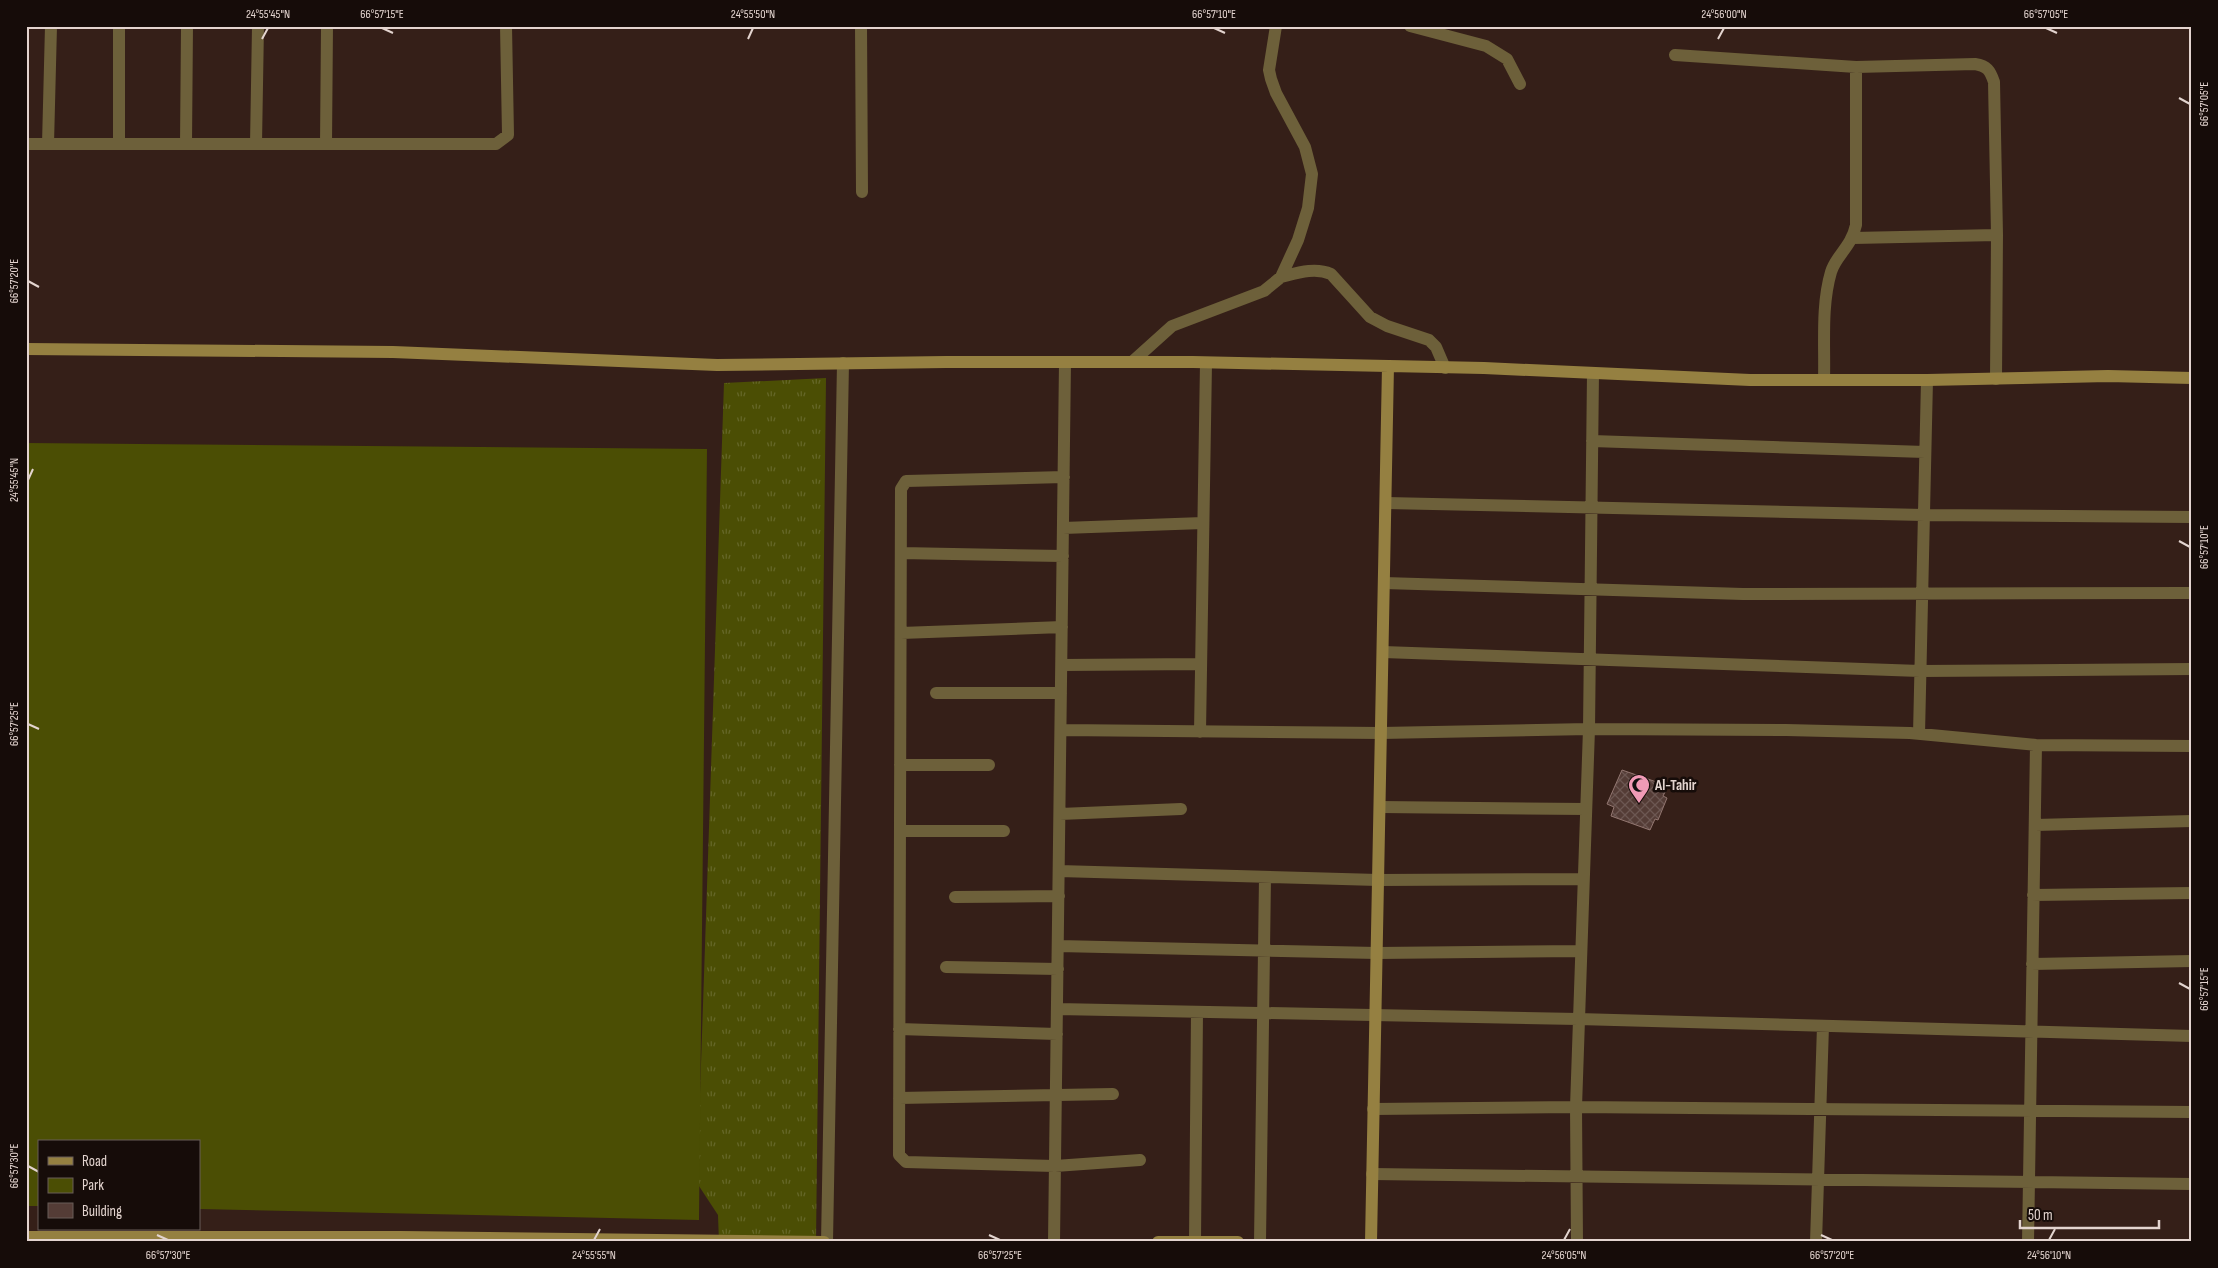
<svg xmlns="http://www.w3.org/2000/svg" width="2218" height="1268" viewBox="0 0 2218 1268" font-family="'Sofia Sans Condensed',sans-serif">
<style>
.grass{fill:url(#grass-tufts)}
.park{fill:#4b4e04}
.building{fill:url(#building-cross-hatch);stroke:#927670}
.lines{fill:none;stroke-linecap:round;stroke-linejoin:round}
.street{stroke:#6d603a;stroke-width:12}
.secondary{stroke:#958041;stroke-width:12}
.ticks{fill:none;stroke:#e3d4cf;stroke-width:2}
.labels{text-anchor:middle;stroke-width:5;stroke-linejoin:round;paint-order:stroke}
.poi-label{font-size:15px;font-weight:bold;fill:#e3d4cf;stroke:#160c09;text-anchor:start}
.neatline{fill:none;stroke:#e3d4cf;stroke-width:2}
.ticks-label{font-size:12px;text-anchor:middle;fill:#e3d4cf}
</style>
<defs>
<pattern id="grass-tufts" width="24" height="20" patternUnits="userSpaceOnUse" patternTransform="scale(1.25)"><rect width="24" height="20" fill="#4b4e04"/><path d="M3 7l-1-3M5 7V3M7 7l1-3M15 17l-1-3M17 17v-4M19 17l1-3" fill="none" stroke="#656728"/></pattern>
<pattern id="building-cross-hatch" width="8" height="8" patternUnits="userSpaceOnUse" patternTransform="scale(1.25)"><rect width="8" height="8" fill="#543c36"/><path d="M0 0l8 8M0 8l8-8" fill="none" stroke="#6c5752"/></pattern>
</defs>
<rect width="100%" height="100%" fill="#351f18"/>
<path class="grass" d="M826,378L816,1242H719L718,1215L697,1183L724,383Z"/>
<path class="park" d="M26,443L707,449L699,1220L199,1209V1142H39V1206H26Z"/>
<path class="building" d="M1622,770L1668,786L1663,796L1667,798L1658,820L1655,819L1650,830L1611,816L1614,807L1607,804Z"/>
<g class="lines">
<path class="street" d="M861,26L862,192
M1410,26L1486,46L1507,59L1520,84
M1675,55L1856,67L1975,64C1987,66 1990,70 1994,82L1997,235L1996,379
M26,144H496L508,135L506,26
M48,144L51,26
M119,144V26
M186,144L187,26
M256,144L258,26
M326,144L327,26
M1853,238L1997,235
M1281,277C1297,273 1315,267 1331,274L1370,317L1387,326L1429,340L1436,347L1445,368
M1132,362L1172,326L1264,291L1281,277L1298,240L1308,208L1312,174L1305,147L1276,93L1271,79L1269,70L1276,26
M1824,380C1825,345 1821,306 1831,272C1836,255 1851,248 1856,225V67
M1592,441L1925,452
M1064,477L906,481L901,489L899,1155L906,1162L1055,1166L1140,1160
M1386,503L1924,515L2192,517
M1063,528L1203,523
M901,553L1063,556
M1384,583L1743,594L2192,593
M901,633L1062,627
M1383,652L1920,671L2192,669
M1062,665L1201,664
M936,693H1061
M1061,730L1381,733L1589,729L1786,730L1910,733L2036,745L2192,746
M1200,732L1206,363
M1919,734L1927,380
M900,765H989
M1380,807L1586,809
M1060,814L1181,809
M2035,825L2192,821
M900,831H1004
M1059,871L1378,880L1583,879
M2033,895L2192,893
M955,897L1059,896
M1058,946L1377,953L1581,951
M2032,964L2192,961
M946,967L1058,969
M1057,1009L1578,1019L2192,1036
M899,1029L1057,1034
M899,1098L1113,1094
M1373,1109L1576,1107L2192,1112
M1372,1174L2192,1184
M1195,1241L1197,1012
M827,1242L843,363
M1054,1242L1065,362
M1260,1242L1265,877
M1577,1242L1576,1107L1589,729L1593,373
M1816,1242L1823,1026
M2028,1242L2036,745"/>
<path class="secondary" d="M26,349L393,352L717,365L946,362H1193L1484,368L1750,380H1927L2108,376L2192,378
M26,1237H401L824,1242
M1158,1242H1238
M1371,1242L1388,366"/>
</g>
<path class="ticks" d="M382,28L393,33M1214,28L1225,33M2046,28L2057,33M262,39L268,28M748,39L753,28M1718,39L1724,28M2179,98L2190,104M28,281L39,287M28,480L33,469M2179,541L2190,547M28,724L39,729M2179,983L2190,989M28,1166L39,1172M157,1235L168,1240M989,1235L1000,1240M1821,1235L1832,1240M594,1240L600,1229M1564,1240L1570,1229M2049,1240L2055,1229"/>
<defs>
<g id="mosque-pin" transform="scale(1.125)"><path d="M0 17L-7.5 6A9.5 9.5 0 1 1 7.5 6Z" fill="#f09ab6" stroke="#160c09"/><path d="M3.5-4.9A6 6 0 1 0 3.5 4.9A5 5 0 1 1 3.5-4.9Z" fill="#111"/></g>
</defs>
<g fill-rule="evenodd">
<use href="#mosque-pin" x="1639" y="785"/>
</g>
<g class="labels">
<g class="poi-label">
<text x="1655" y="790">Al-Tahir</text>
</g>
</g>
<rect width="2218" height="1268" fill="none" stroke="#160c09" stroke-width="55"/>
<rect x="38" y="1140" width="162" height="90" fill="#160c09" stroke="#685c58"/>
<rect x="48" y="1157" width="25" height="8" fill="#958041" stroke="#685c58"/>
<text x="82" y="1166" font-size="15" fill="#e3d4cf">Road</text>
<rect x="48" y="1178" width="25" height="15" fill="#4b4e04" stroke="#685c58"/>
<text x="82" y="1190" font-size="15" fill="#e3d4cf">Park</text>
<rect x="48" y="1203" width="25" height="15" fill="#543c36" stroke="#685c58"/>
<text x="82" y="1216" font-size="15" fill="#e3d4cf">Building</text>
<path d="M2020 1220v8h139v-8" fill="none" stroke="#e3d4cf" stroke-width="2.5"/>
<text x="2028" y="1220" font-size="15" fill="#e3d4cf" stroke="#160c09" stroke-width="4" paint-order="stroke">50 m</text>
<rect x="28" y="28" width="2162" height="1212" class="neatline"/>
<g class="ticks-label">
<text x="268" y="18">24°55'45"N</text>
<text x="382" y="18">66°57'15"E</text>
<text x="753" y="18">24°55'50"N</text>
<text x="1214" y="18">66°57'10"E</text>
<text x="1724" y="18">24°56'00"N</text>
<text x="2046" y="18">66°57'05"E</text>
<text transform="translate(2204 104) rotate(-90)" y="4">66°57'05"E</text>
<text transform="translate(14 281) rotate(-90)" y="4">66°57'20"E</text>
<text transform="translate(14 480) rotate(-90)" y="4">24°55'45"N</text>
<text transform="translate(2204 547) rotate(-90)" y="4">66°57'10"E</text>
<text transform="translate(14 724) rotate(-90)" y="4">66°57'25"E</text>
<text transform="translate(2204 989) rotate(-90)" y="4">66°57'15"E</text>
<text transform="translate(14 1166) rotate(-90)" y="4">66°57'30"E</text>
<text x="168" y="1259">66°57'30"E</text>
<text x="594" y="1259">24°55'55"N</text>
<text x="1000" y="1259">66°57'25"E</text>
<text x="1564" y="1259">24°56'05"N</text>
<text x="1832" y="1259">66°57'20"E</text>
<text x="2049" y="1259">24°56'10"N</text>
</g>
</svg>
